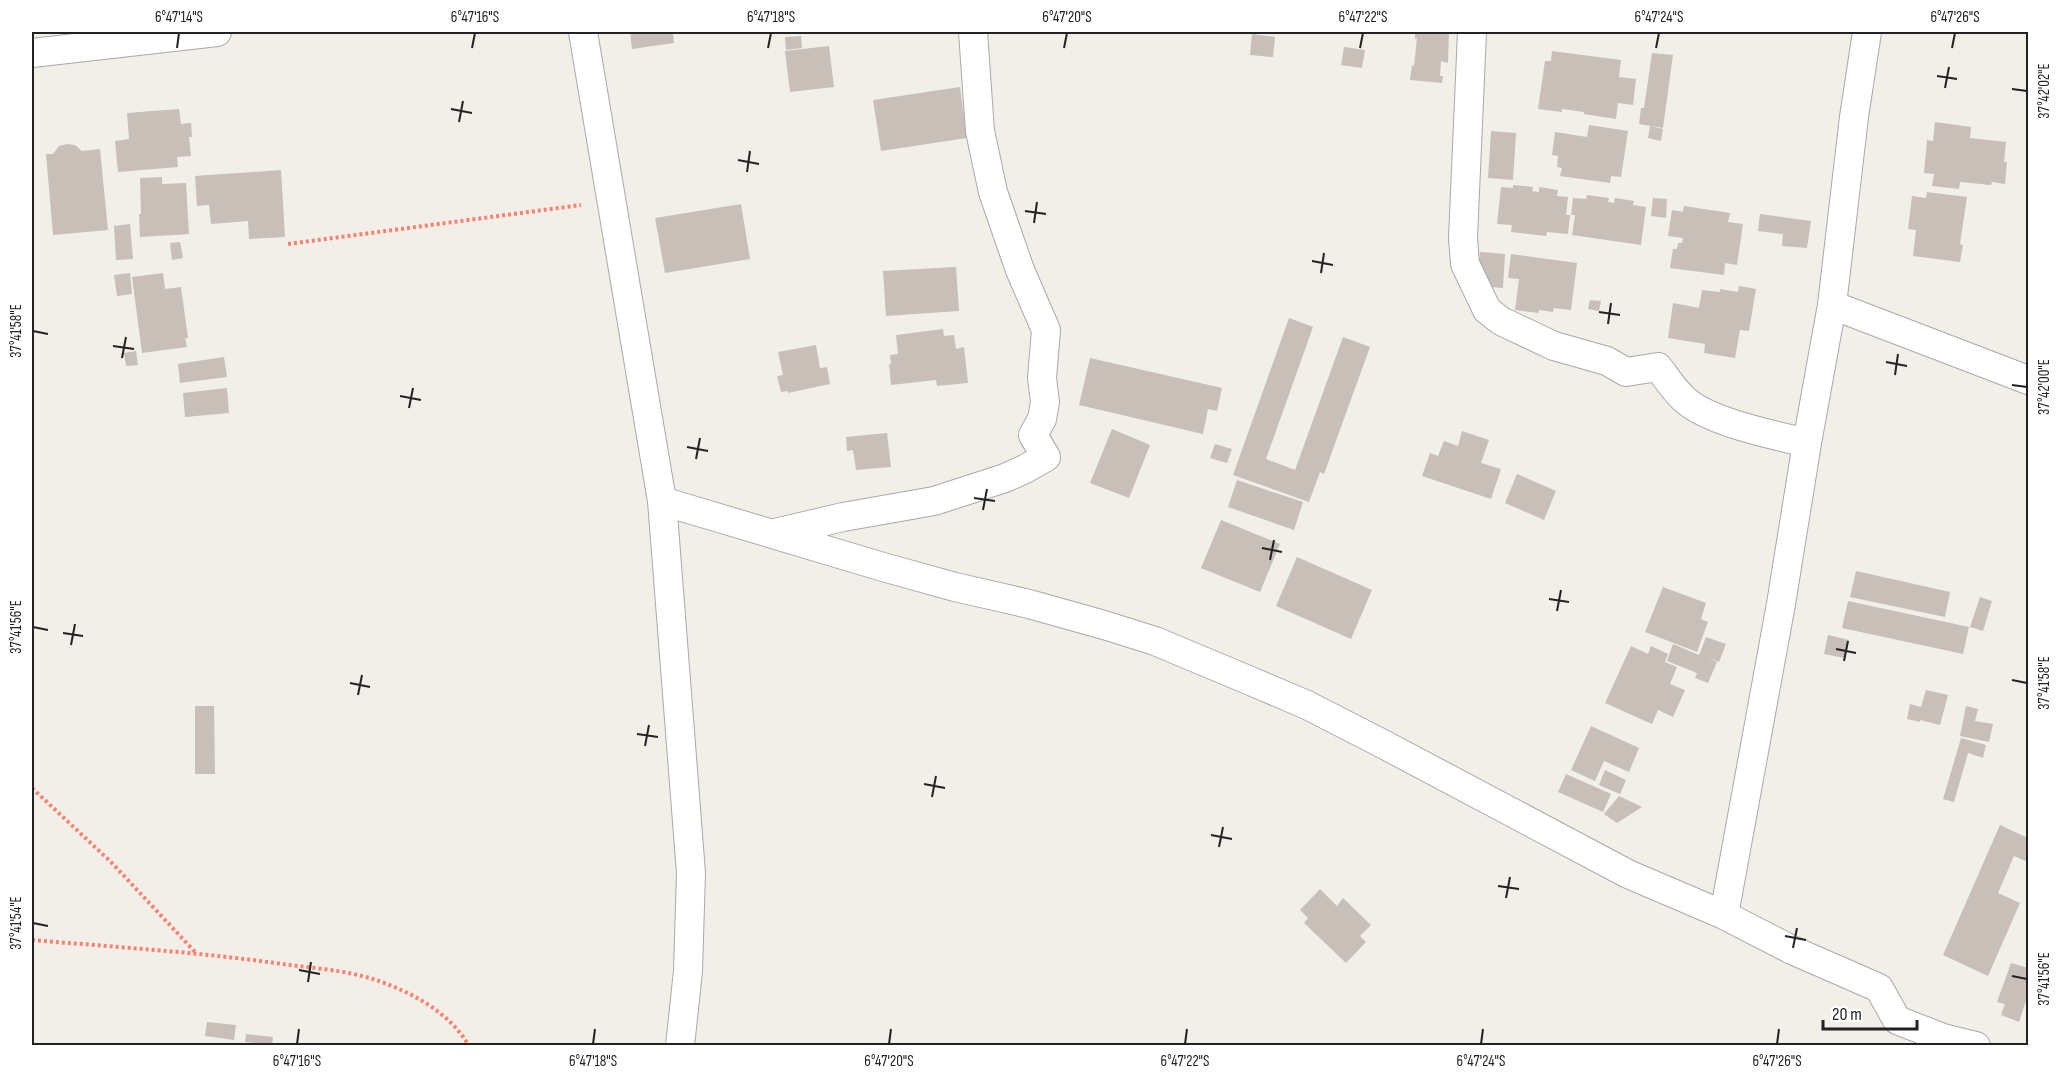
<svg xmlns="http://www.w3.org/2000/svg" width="2060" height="1077" viewBox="0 0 2060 1077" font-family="'Sofia Sans Condensed',sans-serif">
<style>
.building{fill:#c7bfb8}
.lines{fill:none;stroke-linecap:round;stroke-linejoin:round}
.minor-casing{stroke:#a9a9a9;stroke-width:30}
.path{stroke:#fa8072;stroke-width:4;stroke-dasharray:3 3;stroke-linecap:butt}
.minor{stroke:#fff;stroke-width:28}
.ticks{fill:none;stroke:#222;stroke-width:2}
.neatline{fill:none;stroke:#222;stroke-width:2}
.ticks-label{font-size:15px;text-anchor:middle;fill:#222}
</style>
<rect width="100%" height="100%" fill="#f2efe9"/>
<path class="building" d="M630,32H684V33L673,34L674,43L632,49Z
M1415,32H1449L1448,63L1441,61L1440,76H1443L1442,83L1410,80L1412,65L1414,66L1417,38L1415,39Z
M1252,34L1275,37L1273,57L1250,55Z
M801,36L802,48L786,50L785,37Z
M829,46L834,87L790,92L785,51Z
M1344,47L1365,50L1362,68L1341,65Z
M1552,51L1621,60L1619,77L1636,79L1633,105L1618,103L1616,119L1584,114V112L1562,109V112L1538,109L1545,61H1551Z
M1652,53L1673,55L1663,128L1639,124L1641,108H1644Z
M960,87L967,138L881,151L873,100Z
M179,109L181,124L191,123L192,137H189L191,156L177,157L178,167L118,172L115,141L129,139L127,113Z
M1935,122L1971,127L1970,138L2006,142L2004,162H2007L2005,184L1992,182L1991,185L1960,182L1959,189L1932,186L1934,174L1924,173L1927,140L1933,141Z
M1589,125L1628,131L1621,177L1611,176L1610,183L1560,176L1562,168L1557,167L1558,156L1552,155L1555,132L1587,137Z
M1650,126L1663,129L1661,141L1648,138Z
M1491,131L1516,133L1513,180L1488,178Z
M67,144L75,145L82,151L100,149L108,230L53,235L46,154H53L59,146Z
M281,170L285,237L249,239L248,221L211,224L209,205L197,206L195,176Z
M162,177V184L186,183L189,234L140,237L139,214H141L140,178Z
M1513,185L1533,187L1532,191L1539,192V187L1558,190L1557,196L1568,197L1566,215H1570L1568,234L1547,232L1546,236L1511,232L1512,225L1497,224L1501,187L1513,188Z
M1927,192L1967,197L1960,244L1963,245L1960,262L1913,256L1916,230L1908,229L1912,196L1926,198Z
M1587,195L1609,198L1608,202L1614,203L1615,198L1634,201L1633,205L1646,207L1641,245L1572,235L1575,215H1571L1573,198L1586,199Z
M1653,198L1667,199L1666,218L1651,216Z
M741,204L750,259L665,273L655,218Z
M1684,206L1730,213L1728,222L1743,224L1737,265L1725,263L1724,275L1670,268L1673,249H1677L1678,243H1682L1683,238L1668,236L1672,210L1683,212Z
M1760,214L1811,221L1807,248L1782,246L1783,234L1758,231Z
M130,224L133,259L116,260L114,226Z
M180,242L183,258L172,260L170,243Z
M1480,252L1505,254L1503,288L1478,286Z
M1511,254L1577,263L1571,310L1554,308L1553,312L1539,310V313L1515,310L1519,279L1508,278Z
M956,267L959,311L886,316L883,271Z
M130,273L132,294L117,296L114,275Z
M163,273L165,289L181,287L188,338H185L187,347L142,353L132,277Z
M1739,286L1756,289L1749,331L1740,330L1735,358L1704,353L1705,344L1668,338L1673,303L1699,308L1702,290L1720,292V289L1738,292Z
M1590,300L1601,301L1599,311L1588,309Z
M1289,318L1313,327L1266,459L1295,470L1343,337L1370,347L1324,474L1320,472L1309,502L1233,475Z
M943,329L944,336L954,335L956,349L964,347L968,383L937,386L936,380L891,385L889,364H891L890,355L898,354L896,335Z
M816,345L820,368L827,367L830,384L788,393V391L781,392L777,376L783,375L778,352Z
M136,351L138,365L126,366L124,353Z
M224,357L227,377L180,383L178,364Z
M1090,358L1222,388L1217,411L1208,409L1203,434L1079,405Z
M227,388L229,413L185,417L183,393Z
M1112,429L1150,445L1129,498L1090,483Z
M1462,431L1489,440L1481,463L1501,469L1491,499L1422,476L1430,453L1438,456L1444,441L1458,446Z
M887,433L891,467L856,470L853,450L847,451L846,437Z
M1215,444L1232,449L1227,463L1210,458Z
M1517,474L1556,491L1544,520L1505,503Z
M1237,480L1303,502L1294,530L1228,507Z
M1221,520L1280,544L1260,592L1201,568Z
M1297,557L1372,590L1351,639L1276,606Z
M1856,571L1950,592L1945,617L1850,597Z
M1663,587L1706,603L1701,619L1708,622L1697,652L1645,632Z
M1980,597L1992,601L1983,631L1970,627Z
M1848,601L1969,627L1963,654L1842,628Z
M1828,635L1849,640L1845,658L1824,654Z
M1706,637L1726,644L1719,662L1708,657L1717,662L1708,683L1695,678L1697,673L1667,661L1673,644L1699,655Z
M1631,646L1648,654L1651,646L1668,654L1665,662L1677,667L1670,684L1685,690L1673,717L1658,710L1652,724L1605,703Z
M1926,690L1948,695L1940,725L1920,720V722L1907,719L1910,704L1921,707Z
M195,706H214L215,774H195Z
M1966,706L1978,709L1975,721L1993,724L1989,742L1960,736Z
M1591,726L1639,748L1629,772L1604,761L1595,781L1571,770Z
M1961,738L1986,745L1983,758L1968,753L1954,802L1943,799Z
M1605,770L1626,780L1620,794L1599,785Z
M1566,774L1611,794L1603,812L1558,792Z
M1619,796L1642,807L1617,823L1604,814Z
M2000,825L2028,838V862L2014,856L1998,893L2020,903L1988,976L1943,955Z
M1320,889L1337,906L1343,898L1371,925L1360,936L1366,942L1346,963L1304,923L1308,918L1300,910Z
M2011,963L2028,968V995L2019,1022L2001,1015L2005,1004L1997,1002Z
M207,1022L236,1025L234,1040L205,1036Z
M246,1034L273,1037L272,1045L245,1042Z"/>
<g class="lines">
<g class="minor-casing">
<path id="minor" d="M583,32L662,501L691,873L688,971L680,1046
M1472,32L1463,238L1465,264L1487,310L1501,321L1554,346L1607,361L1626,372L1658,367C1666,377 1674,390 1684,399C1708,422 1774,435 1807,443
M32,53L217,32
M1832,305L2028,380
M662,501L883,567L955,587L1029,604L1104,625L1155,641L1253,682L1307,705L1383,744L1628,874L1724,915L1792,950L1879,988L1897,1020L1943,1038L1976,1046
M775,533L843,517L934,501L1005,478L1025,469L1046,457L1033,435L1042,419L1045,402L1042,378L1046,330L1020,270L993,192L980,131L973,32
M1724,915L1781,604L1807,443L1832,305L1854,117L1867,32"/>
</g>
<path class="path" d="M288,244L581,205
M32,788L111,862L196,953
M32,940C115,947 199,952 282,964C312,968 344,970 373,979C409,991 449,1011 469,1046"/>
<use href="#minor" class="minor"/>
</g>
<path class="ticks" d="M177,48L179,33M472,48L475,33M768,48L771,33M1064,48L1067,33M1360,48L1363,33M1656,48L1659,33M1952,48L1955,33M1937,76L1957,79M1945,88L1949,67M2012,89L2027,91M451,109L472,113M459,122L463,101M738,160L759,164M747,172L750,151M1025,211L1046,214M1034,223L1037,202M1312,261L1333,265M1321,273L1324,253M1599,312L1620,315M1608,324L1611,303M33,331L48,334M113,346L134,349M122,358L126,337M1886,362L1907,366M1895,375L1898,354M2012,385L2027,387M400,396L421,400M409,408L413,388M687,447L708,451M696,459L700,438M974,498L995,501M983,510L987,489M1262,548L1282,552M1270,560L1274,540M1549,599L1569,602M1557,611L1561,590M33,627L48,630M63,633L83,636M71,645L75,624M1836,649L1856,653M1844,661L1848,641M2012,680L2027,683M350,683L370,687M358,695L362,675M637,734L658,737M645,746L649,725M924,784L945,788M932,797L936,776M1211,835L1232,839M1219,847L1223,827M1498,886L1519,889M1506,898L1510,877M33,923L48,926M1785,936L1806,940M1793,948L1797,928M299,970L320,974M2012,976L2027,979M308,982L311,962M297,1044L299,1029M593,1044L595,1029M889,1044L891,1029M1185,1044L1187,1029M1481,1044L1483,1029M1777,1044L1779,1029"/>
<rect width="2060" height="1077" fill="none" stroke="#ffffff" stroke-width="66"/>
<path d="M1823 1020v9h94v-9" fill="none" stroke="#222222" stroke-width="3"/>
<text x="1832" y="1020" font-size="18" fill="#222222" stroke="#ffffff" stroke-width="4.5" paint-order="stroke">20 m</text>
<rect x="33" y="33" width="1994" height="1011" class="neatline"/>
<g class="ticks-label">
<text x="179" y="22">6°47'14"S</text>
<text x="475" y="22">6°47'16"S</text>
<text x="771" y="22">6°47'18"S</text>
<text x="1067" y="22">6°47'20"S</text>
<text x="1363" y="22">6°47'22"S</text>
<text x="1659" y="22">6°47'24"S</text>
<text x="1955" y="22">6°47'26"S</text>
<text transform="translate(2044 91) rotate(-90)" y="5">37°42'02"E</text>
<text transform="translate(16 331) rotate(-90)" y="5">37°41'58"E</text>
<text transform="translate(2044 387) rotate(-90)" y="5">37°42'00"E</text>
<text transform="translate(16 627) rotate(-90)" y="5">37°41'56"E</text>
<text transform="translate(2044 683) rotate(-90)" y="5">37°41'58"E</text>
<text transform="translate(16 923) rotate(-90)" y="5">37°41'54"E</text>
<text transform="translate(2044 979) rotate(-90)" y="5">37°41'56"E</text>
<text x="297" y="1066">6°47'16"S</text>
<text x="593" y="1066">6°47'18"S</text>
<text x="889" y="1066">6°47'20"S</text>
<text x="1185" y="1066">6°47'22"S</text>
<text x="1481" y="1066">6°47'24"S</text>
<text x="1777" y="1066">6°47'26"S</text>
</g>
</svg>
